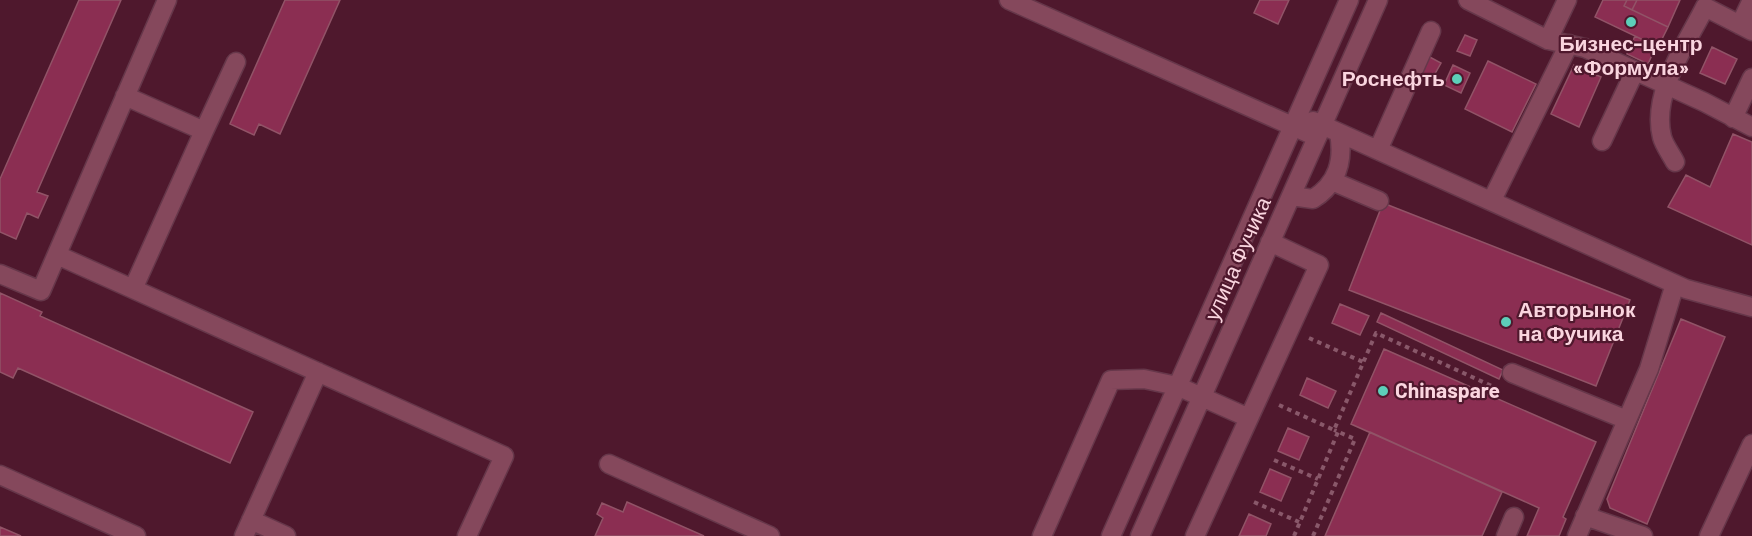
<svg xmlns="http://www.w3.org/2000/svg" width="1752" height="536" viewBox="0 0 1752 536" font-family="Barlow,sans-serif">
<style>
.building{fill:#8b2e52;stroke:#915367;stroke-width:1.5}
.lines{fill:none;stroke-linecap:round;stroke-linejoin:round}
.minor-casing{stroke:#66374a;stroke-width:21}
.path{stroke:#89586a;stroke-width:4;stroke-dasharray:4.5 4.5;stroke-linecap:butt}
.minor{stroke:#85485c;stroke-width:18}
.poi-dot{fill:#5dceb9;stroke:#4f182d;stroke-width:2}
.labels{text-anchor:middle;stroke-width:4.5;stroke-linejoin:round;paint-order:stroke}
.poi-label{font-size:21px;font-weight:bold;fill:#fad5df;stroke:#4f182d;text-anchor:start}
.street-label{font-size:21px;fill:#fad5df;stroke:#4f182d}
</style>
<rect width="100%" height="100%" fill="#4f182d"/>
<path class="building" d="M79,0H121L37,192L48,196L38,218L27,213L16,239L0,232V179Z
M285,0H340L280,134L259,124L254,135L230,124Z
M1260,0H1289L1278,24L1254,13Z
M1603,0H1627L1624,6L1668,27L1658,47L1595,17Z
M1627,0H1637L1632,10L1624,6Z
M1637,0H1680L1668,27L1632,10Z
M1465,35L1477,40L1470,56L1457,51Z
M1635,36L1656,46L1648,64L1627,54Z
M1712,47L1737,59L1725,84L1700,73Z
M1426,55L1441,63L1432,79L1417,71Z
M1488,61L1536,84L1512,132L1465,109Z
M1453,65L1470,73L1461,93L1444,85Z
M1574,65L1601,77L1579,127L1551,114Z
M1733,134L1752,142V245L1668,207L1686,175L1710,187Z
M1383,203L1630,300L1596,386L1349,290Z
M0,293L42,312L40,316L253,412L230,463L18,368L13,378L0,372Z
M1340,304L1369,316L1360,335L1332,323Z
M1381,313L1503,370L1499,379L1377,322Z
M1681,319L1725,337L1647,524L1610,508L1607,499Z
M1384,349L1596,442L1563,517L1566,519L1559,536H1527L1539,508L1351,424Z
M1307,378L1336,391L1328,408L1300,395Z
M1288,428L1309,437L1299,460L1278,451Z
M1370,432L1502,492L1482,536H1325Z
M1270,469L1291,478L1281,501L1260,492Z
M627,502L704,536H595L603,518L597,514L602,503L623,512Z
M1249,514L1271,524L1266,536H1239Z
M0,527L21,536H0Z"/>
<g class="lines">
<g class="minor-casing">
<path id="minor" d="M1009,0L1317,137
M1468,0L1548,40L1585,48L1704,102L1752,127
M1740,25L1752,0
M1548,40L1567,0
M125,96L204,131L236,62
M1733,118L1752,78
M1313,121L1686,289L1752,307
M1602,141L1634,73
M1378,150L1431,31
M1675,162C1671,154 1664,145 1662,137C1651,93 1686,45 1705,7L1752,31
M1332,181L1379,201
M1291,196L1313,199C1338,183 1344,161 1339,133
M1492,200L1569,44
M57,255L133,289L204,131
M0,274L41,291L167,0
M133,289L504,456L467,536
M1512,373L1627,420
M609,464L770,536
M0,475L136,536
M1585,516L1643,536
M251,520L286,536
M244,536L318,372
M1042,536L1111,380L1144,379L1177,386L1249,418
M1111,536L1349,0
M1140,536L1378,0
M1195,536L1319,265L1270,242
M1506,536L1514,517
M1577,536L1649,369L1675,284
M1709,536L1752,444"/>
</g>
<path class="path" d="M1309,338L1363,362
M1279,405L1334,430L1376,333L1494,387
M1274,460L1318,479
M1254,502L1299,522
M1294,536L1338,432
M1313,536L1355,439L1334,430"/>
<use href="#minor" class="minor"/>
</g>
<g class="poi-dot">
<circle cx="1631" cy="22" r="6"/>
<circle cx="1457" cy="79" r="6"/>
<circle cx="1506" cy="322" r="6"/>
<circle cx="1383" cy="391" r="6"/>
</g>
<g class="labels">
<g class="poi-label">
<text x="1631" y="51" text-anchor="middle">Бизнес-центр<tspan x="1631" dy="24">«Формула»</tspan></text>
<text x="1445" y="86" text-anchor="end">Роснефть</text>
<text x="1518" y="317">Авторынок<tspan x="1518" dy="24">на Фучика</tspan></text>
<text x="1395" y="398">Chinaspare</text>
</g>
<g class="street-label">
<text transform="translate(1238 259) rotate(-66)" y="7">улица Фучика</text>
</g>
</g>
</svg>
